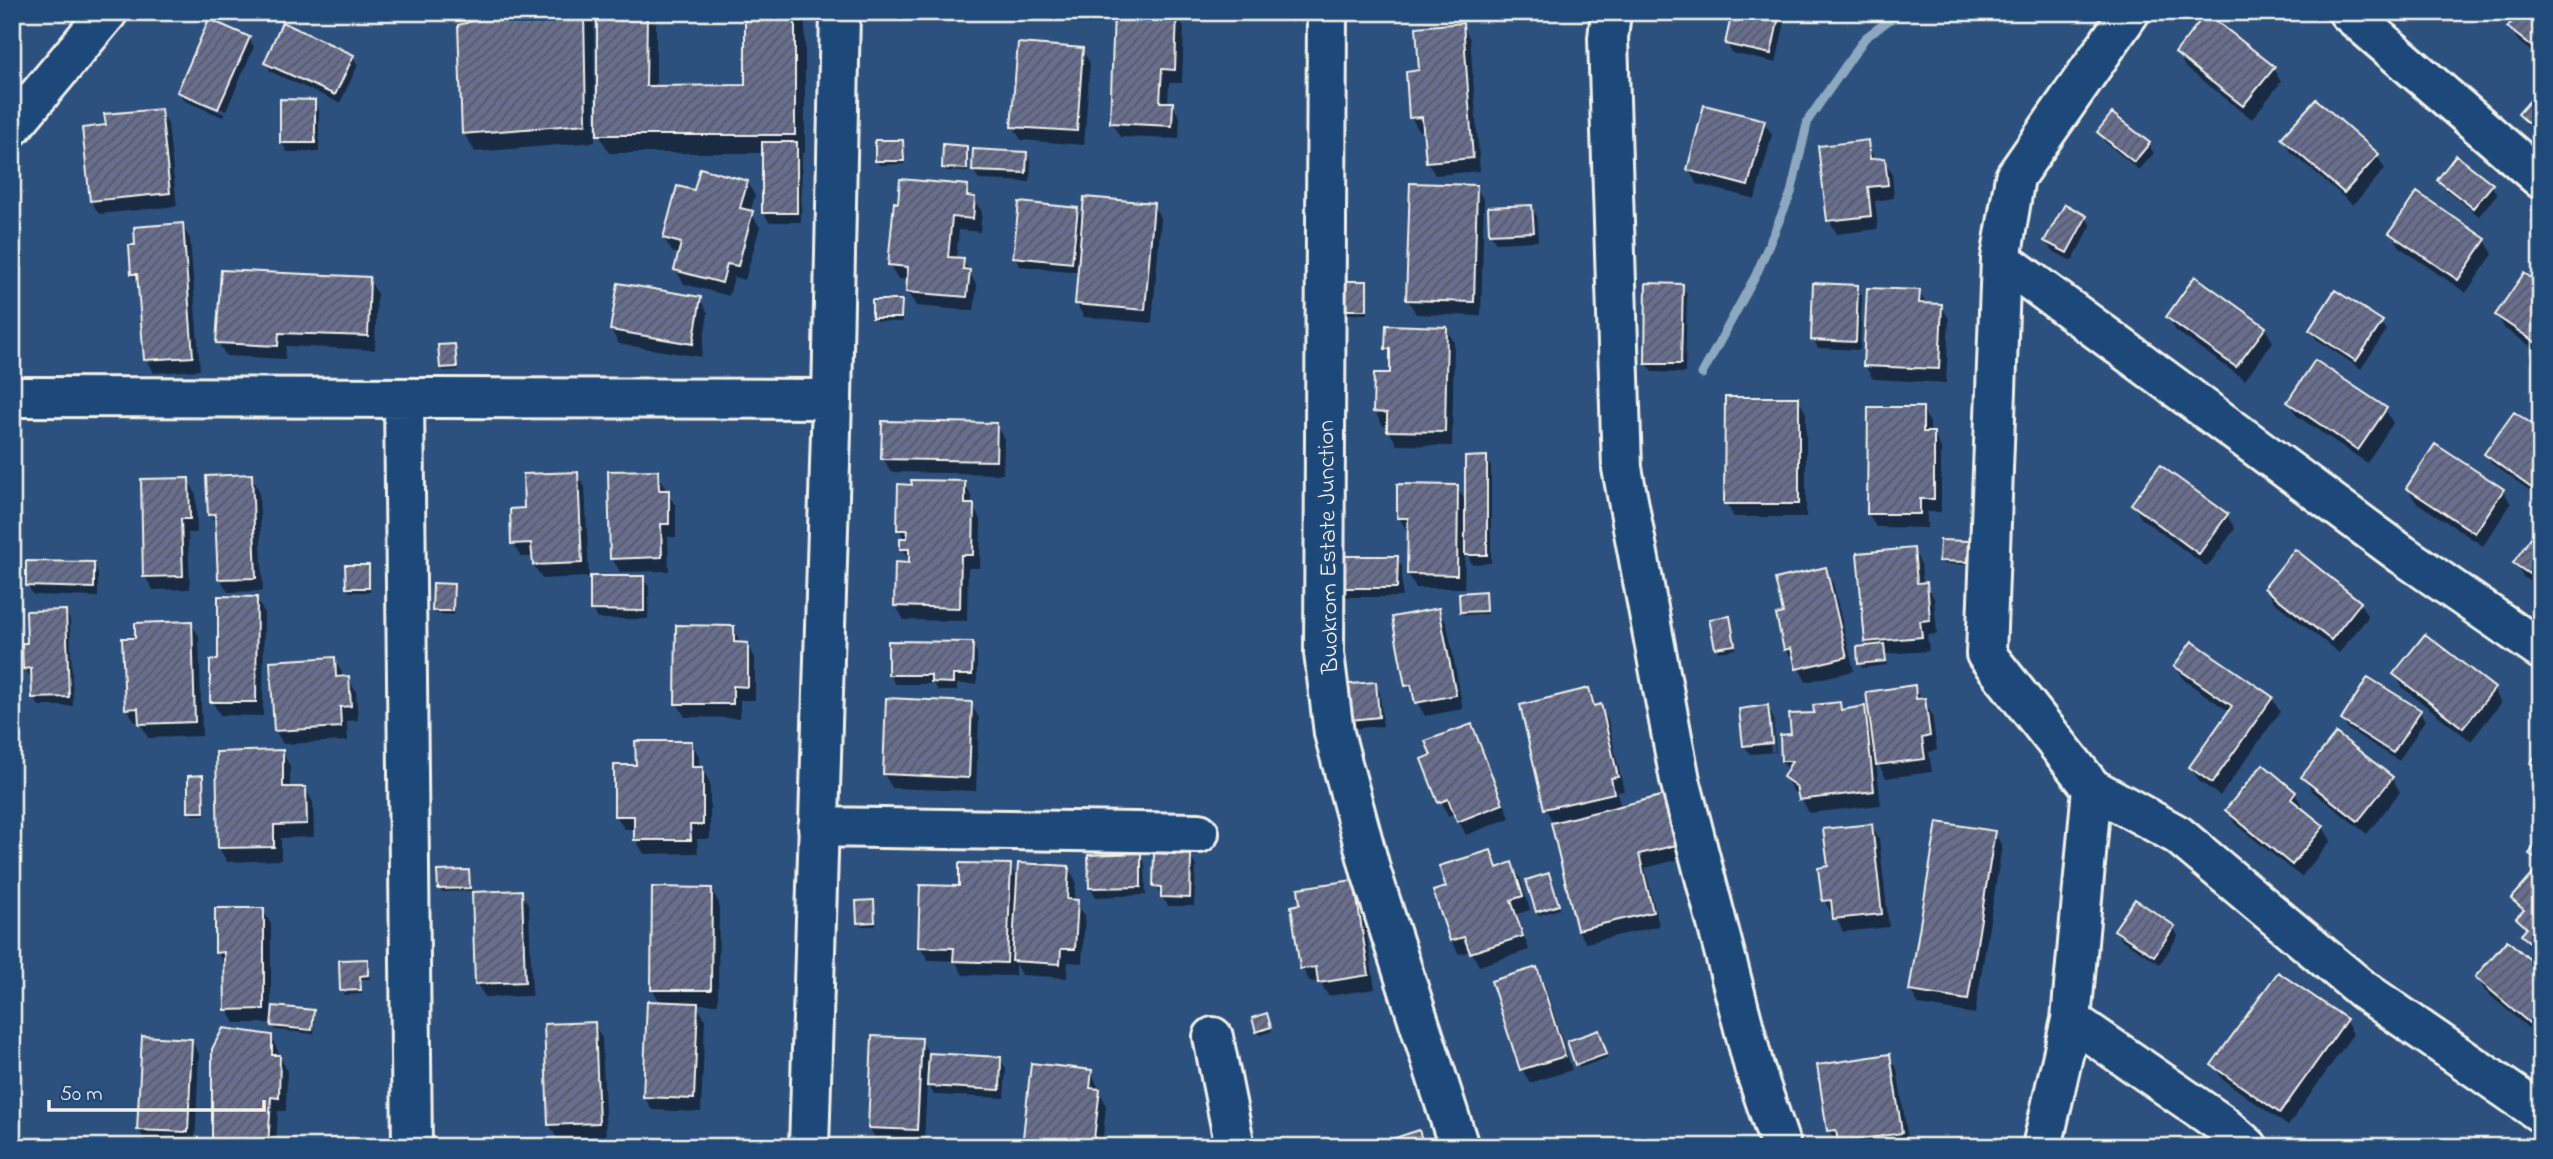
<svg xmlns="http://www.w3.org/2000/svg" width="2553" height="1159" viewBox="0 0 2553 1159" font-family="'Indie Flower',sans-serif">
<style>
.shadow{fill:#0007;fill-rule:evenodd}
.lines{fill:none;stroke-linecap:round;stroke-linejoin:round}
.stream{stroke:#8da8bf;stroke-width:9}
.building{fill:url(#building-hatch);stroke:#f4f1e8;stroke-width:2}
.minor-casing{stroke:#f4f1e8;stroke-width:44}
.minor{stroke:#1f4a7a;stroke-width:38}
.labels{text-anchor:middle;stroke-width:5;stroke-linejoin:round;paint-order:stroke}
.street-label{font-size:24px;fill:#f4f1e8;stroke:#1f4a7a}
</style>
<defs>
<pattern id="building-hatch" width="6" height="6" patternUnits="userSpaceOnUse" patternTransform="scale(1.75)"><rect width="6" height="6" fill="#676e8d"/><path d="M-1 1l2-2M0 6l6-6M5 7l2-2" fill="none" stroke="#565966"/></pattern>
</defs>
<rect width="100%" height="100%" fill="#2d517e"/>
<filter id="ink" filterUnits="userSpaceOnUse"><feTurbulence type="fractalNoise" baseFrequency=".0143" numOctaves="2"/><feDisplacementMap in="SourceGraphic" scale="14" xChannelSelector="R" yChannelSelector="G"/><feConvolveMatrix kernelMatrix="1 2 1 2 8 2 1 2 1" color-interpolation-filters="sRGB"/></filter>
<g filter="url(#ink)">
<path class="shadow" d="M514,12H594L595,142L475,152L464,133Z
M599,12H656V87H746V12H805V153H802L801,222H769L764,213V153H609L599,134Z
M1734,12H1787L1776,63L1732,53L1727,44Z
M2541,12V60L2518,41L2510,27Z
M1176,14L1184,28L1182,83H1169L1168,104H1172L1180,118L1179,139L1120,137L1112,123Z
M1462,25L1470,39L1480,171L1435,175L1427,161L1425,131H1419L1411,117L1421,72Z
M249,38L254,47L226,111L185,93V97L225,114L223,117L185,101L179,92Z
M1082,50L1090,63L1084,145L1021,140L1013,126Z
M2177,53L2273,68L2281,82L2252,119L2185,67Z
M352,56L358,65L340,103L271,72L266,63Z
M2541,91V137L2525,123L2520,114Z
M314,101L319,110V152H287L282,143Z
M160,110L168,124L177,206L99,214L91,201L108,127Z
M1764,122L1772,135L1755,199L1697,184L1689,170Z
M2099,132L2148,144L2154,153L2139,170L2104,141Z
M2283,138L2377,155L2385,169L2353,205L2291,152Z
M902,142L905,164L879,165L877,161Z
M1867,142L1875,160H1884L1892,173L1894,198L1875,201L1878,229L1837,234L1829,220Z
M966,147L969,151L968,172L946,171L944,167Z
M1026,153L1031,162L1030,182L979,180L974,171Z
M2439,180L2491,185L2497,194L2479,216L2445,189Z
M747,182L755,196L750,212L760,227L745,280L734,277L729,296L684,284L676,270L680,254L672,252L664,238L696,193Z
M967,187L982,212L980,232L959,230L956,259L963,260L977,286L974,311L916,306L908,292L909,280L898,279L890,265Z
M1476,187L1484,201L1481,316L1416,314L1408,300Z
M1153,205L1161,219L1152,323L1084,317L1076,303L1079,272L1020,266L1015,257L1077,209L1084,222Z
M1531,207L1537,216L1538,241L1496,243L1491,234Z
M2086,217L2091,226L2072,261L2051,250L2046,241Z
M182,225L190,239L200,370L154,373L146,360L140,287L132,273Z
M2391,233L2485,240L2493,254L2466,293L2399,247Z
M369,279L377,293L375,350L286,346L285,359L226,356L218,342Z
M1342,283H1366L1368,287V314H1344Z
M1682,286L1687,295L1685,373L1652,372L1647,363Z
M1857,286L1862,295L1860,350L1818,348L1813,339Z
M2541,286V353L2505,329L2497,315Z
M1919,292L1927,305H1941L1949,319L1946,383L1873,379L1865,366Z
M700,299L708,313L701,357L619,344L611,330Z
M901,302L903,306L902,322L876,321L874,317Z
M2168,317L2265,328L2273,342L2245,380L2176,331Z
M2381,322L2386,331L2361,369L2316,339L2311,330Z
M1446,328L1454,342L1452,446L1397,445L1389,431V426H1383L1375,412L1392,374V356L1387,348Z
M454,346L458,370L444,371L441,367Z
M1798,399L1806,413V517H1734L1726,503Z
M2289,402L2385,409L2393,423L2367,463L2297,416Z
M1922,409L1930,423V434H1933L1941,448V512H1927V528L1876,527L1868,513Z
M996,425L1004,439L1003,474L891,472L883,458Z
M2539,432L2541,494L2539,497L2491,463L2486,454Z
M1486,458L1491,467V563L1472,564L1465,550L1464,588H1416L1408,574L1409,531H1407L1399,517L1457,487L1467,504Z
M657,472L665,486L666,492L676,506V537H668L669,571L620,572L612,558Z
M577,473L585,487L589,577L542,579L534,565V557H521L513,543L526,510Z
M251,476L259,490L263,591L228,592L220,578L218,528L210,514Z
M188,480L196,494L197,533H188L190,589L153,590L145,576Z
M964,483L972,497V506L981,520L980,568H968L967,621L904,620L896,606L911,564L902,548L905,540L899,529Z
M2408,489L2503,490L2511,504L2483,546L2416,502Z
M2133,504L2227,515L2235,529L2207,567L2141,518Z
M2541,526V589L2523,577L2515,563Z
M1968,543L1970,547L1969,565L1943,564L1941,560Z
M1913,550L1921,564L1923,584H1926L1934,598L1937,634L1927,635L1929,651L1886,654L1887,665L1862,668L1860,664L1870,647L1866,641Z
M2295,552L2360,603L2368,617L2339,653L2274,602L2266,588Z
M1397,558L1402,567V597H1340L1335,588Z
M93,564L98,573V597L33,595L28,586Z
M368,566L370,570V592H350L348,588Z
M1825,569L1833,583L1854,671L1806,682L1796,662L1794,663L1786,649L1785,615Z
M643,578L649,587L648,619H597L592,609Z
M453,586L455,590L454,615L436,614L434,610Z
M1484,593L1487,614L1464,615L1462,612Z
M256,599L264,612L263,716L220,715L212,701L219,661Z
M1439,610L1447,624L1463,709L1425,716L1407,685Z
M65,611L70,620L73,706H39L33,697V677H30L25,668L29,645Z
M1729,618L1736,649L1719,652L1716,648Z
M191,623L199,636L202,736L148,738L140,722H135L127,708L137,639Z
M733,627L741,644H747L755,658V700H740V718L685,717L677,703Z
M972,644L977,653V684H957V691H938L934,684H895L890,675Z
M334,659L342,673V679L348,678L356,692L358,720L347,721L348,741L283,744L275,730Z
M2176,666L2272,698L2280,712L2220,796L2199,781L2191,767L2230,712L2184,680Z
M2395,674L2493,689L2501,703L2471,741L2403,688Z
M1375,684L1380,693L1383,726L1347,729L1342,720Z
M1914,687L1932,714L1937,750L1929,752L1932,772L1886,778L1876,761L1881,805L1809,813L1800,796L1793,791L1785,777L1788,771L1782,761L1793,736L1815,715L1839,704L1843,711L1864,708L1872,723Z
M1588,690L1597,707H1600L1608,720L1624,791L1617,792L1621,808L1668,796L1688,857L1645,868L1659,926L1586,943L1578,930L1554,824L1546,809Z
M971,704L979,718L976,791L892,788L884,774Z
M1767,707L1773,716L1776,752L1750,754L1744,745ZM1767,714H1771L1775,751L1771,752Z
M2419,711L2425,720L2399,761L2348,729L2343,720Z
M1471,726L1479,740L1510,818L1466,835L1455,813L1448,816L1423,760L1433,756Z
M691,742L699,756V769H702L710,783V839H697L698,853L644,854L636,840V829H624L616,815L637,767Z
M2541,751V777L2532,763Z
M282,752L290,766V789L305,788L313,802L314,837L281,838V860L227,862L219,848Z
M202,777L204,781L205,815H193L190,811Z
M2304,777L2392,778L2400,792L2367,834L2312,791Z
M2295,793L2303,807L2301,809L2323,827L2331,841L2301,877L2235,824L2227,810Z
M1871,825L1879,839L1889,927L1843,932L1835,914H1832L1824,900L1830,868Z
M1994,832L2002,846L1975,1014L1919,1005L1911,991Z
M2541,840V866L2531,854Z
M1490,852L1499,869L1512,864L1520,878L1530,910L1517,914L1529,950L1479,966L1471,951L1459,954L1451,940L1448,888Z
M1140,855L1145,864L1146,895L1096,897L1091,888Z
M1190,857L1196,866L1194,906H1168L1155,886Z
M1010,866L1019,881L1068,867L1076,881L1074,901L1085,915L1082,963L1068,962L1067,978L1021,975L1015,963V976L963,975L955,961L928,960L920,946L960,888Z
M468,872L471,891L442,892L440,888Z
M1551,879L1560,909L1539,915L1537,912Z
M1353,882L1361,896L1375,989L1328,996L1320,981L1310,982L1302,968Z
M2541,883V955L2528,944L2523,935L2527,930L2519,918L2524,912L2513,899Z
M711,889L719,903L718,1004H696L705,1019L701,1112L652,1110L644,1096L661,1004L653,990Z
M521,892L529,906L532,996L485,997L477,984Z
M873,902L875,906L876,926H861L859,922Z
M263,910L271,924V1017L313,1011L315,1015L314,1034L275,1030L273,1023H235L227,1009L225,966L217,952Z
M2173,927L2178,936L2160,964L2121,939L2116,930Z
M367,960L370,979H361L362,994L344,995L342,991Z
M1536,969L1544,983L1572,1070L1530,1083L1522,1069Z
M2541,971V1039L2485,991L2477,977Z
M1268,1019L1272,1031L1260,1035L1258,1031Z
M2345,1020L2353,1034L2288,1126L2222,1079L2214,1066Z
M594,1024L602,1038L606,1137L557,1138L549,1124Z
M271,1036L287,1071L286,1111H278L276,1147H214Z
M1600,1036L1607,1058L1579,1068L1577,1064Z
M191,1040L199,1054L195,1146L147,1144L139,1130Z
M921,1040L929,1054L1000,1059L1006,1068L1004,1098L934,1095L927,1084L924,1144L877,1141L869,1127Z
M1889,1056L1897,1069L1909,1146L1842,1147L1840,1144H1836L1829,1130Z
M1091,1071L1106,1105L1102,1147H1024Z"/>
<g class="lines">
<path class="stream" d="M1702,374L1756,275L1791,193L1808,120L1865,38L1900,12"/>
</g>
<path class="building" d="M507,12H584L586,124L462,134L458,25Z
M597,12H647L646,86L745,85V12H795V135H597Z
M1114,12H1177L1175,70L1162,69L1160,102H1173L1172,126L1110,123Z
M1732,12H1780L1771,54L1725,44Z
M2520,12H2541V54L2507,27Z
M2206,13L2275,67L2243,106L2175,53Z
M209,19L250,37L218,109L177,92Z
M282,22L354,55L335,95L264,63Z
M1463,23L1473,158L1426,162L1422,117L1409,118L1406,72L1419,70L1416,27Z
M1018,43L1083,48L1077,131L1011,127Z
M2541,88V134H2540L2518,114Z
M280,99L315,100V143H280Z
M2316,99L2379,154L2344,193L2281,138Z
M1704,105L1765,120L1748,186L1687,170Z
M161,109L170,193L90,201L82,128L106,125L104,114Z
M2112,113L2150,143L2134,162L2097,132Z
M875,140H903L904,161H875Z
M1868,140L1870,159L1885,158L1888,185L1868,187L1871,216L1827,221L1818,146Z
M762,142H797V213H762Z
M943,144L967,146V169L942,168Z
M973,149L1027,152L1026,173L972,171Z
M2456,155L2493,184L2473,208L2437,180Z
M700,168L748,181L740,208L753,211L738,266L727,264L722,283L674,270L681,243L663,238L677,186L694,190Z
M900,179L968,185L967,196L975,197L973,219L952,217L948,257L964,258L963,269L970,270L967,297L906,292L908,267L888,265L894,202L898,203Z
M1410,183L1477,185L1474,302L1406,300Z
M2417,192L2486,239L2458,280L2389,233Z
M1084,197L1154,203L1145,310L1075,304Z
M1019,202L1078,208L1072,263L1013,257Z
M2065,204L2087,216L2067,253L2044,241Z
M1532,205L1534,232L1489,234L1488,207Z
M183,223L193,357L144,360L137,274H131L129,245H135L134,227Z
M221,270L370,277L368,336L279,333L278,346L216,343Z
M2524,273L2541,284V346L2495,315Z
M2195,276L2266,327L2236,367L2166,317Z
M1340,281H1367V310H1340Z
M618,283L701,297L693,344L610,330Z
M1646,283L1683,284L1681,364H1645Z
M1813,283L1858,285L1856,342L1811,340Z
M1867,288L1920,290L1919,303L1942,304L1939,369L1863,366Z
M2335,290L2383,321L2356,361L2309,330Z
M872,300H902L901,318H872Z
M1386,325L1447,327L1445,432L1387,431V413L1373,412L1374,373H1390V349H1385Z
M455,344L457,367L440,368L438,345Z
M2315,360L2387,408L2358,450L2287,402Z
M1725,397H1799V504H1724Z
M1868,407H1923V432H1934V499H1920V514H1867Z
M2514,412L2541,430L2538,434L2541,436V478L2533,489L2484,454Z
M882,421L997,423L996,461L881,459Z
M2435,444L2504,489L2475,533L2406,488Z
M1487,456V555H1465V457Z
M2160,465L2228,514L2199,554L2131,504Z
M658,470L659,490H669V524H661L662,557L610,559L608,471Z
M578,472L582,563L533,565L531,543L511,544L510,509L524,508L523,474Z
M252,474L256,578L218,579L215,514L208,515L206,476Z
M189,478L190,519H181L183,576L143,577L141,479Z
M911,480L965,481V504H974L973,555H961L960,608L894,606L895,562L909,563V549H900V538H907L908,530H897L898,484L912,485Z
M1397,484L1458,485L1457,575L1407,574L1408,518H1397Z
M2541,523V582L2513,563Z
M1940,540L1969,541L1968,562L1939,561Z
M1914,548L1917,583L1927,582L1930,620L1920,621L1922,637L1865,642L1857,553Z
M2295,549L2361,602L2331,640L2264,588Z
M1333,556H1398L1397,588H1333Z
M26,561L94,562V588L26,586Z
M345,565H369V588H346Z
M1826,567L1847,657L1796,669L1791,648L1784,650L1776,615L1783,613L1775,579Z
M590,576H644V611L590,610Z
M433,583L454,584L453,611H432Z
M1485,591L1486,611L1460,612L1459,593Z
M218,596L257,597L256,702H210V660L218,659Z
M1439,608L1456,695L1415,703L1411,685L1405,686L1392,617Z
M66,610L69,697L32,698L31,668L23,669L22,643H27L26,611Z
M1730,616L1735,645L1715,648L1709,619Z
M192,621L195,722L139,724L138,708L125,709L122,638H135V623Z
M676,625L734,626V642L748,643V687L733,686V704H675Z
M2425,634L2495,688L2463,728L2393,674Z
M888,641L973,642L972,675H953V683L931,682V675H888Z
M2192,641L2273,697L2212,783L2189,767L2232,706L2174,666Z
M1884,644L1886,661L1858,664L1857,647Z
M335,657L336,677L349,676L351,706L340,707L341,727L274,731L270,661Z
M2368,677L2421,710L2393,753L2341,720Z
M1376,682L1379,717L1340,721L1337,685Z
M1915,685L1916,699L1925,698L1930,736L1922,738L1925,759L1876,765L1866,692Z
M1589,688L1594,706L1601,704L1618,777L1611,778L1614,793L1544,809L1520,705Z
M886,698L972,702L969,778L883,774Z
M1840,702L1841,710L1865,706L1874,791L1799,800L1796,786L1783,777L1792,761H1781L1780,735L1791,734L1789,714L1814,713L1813,705Z
M1768,705L1772,743L1743,746L1739,709Z
M1472,724L1503,804L1457,822L1448,799L1438,803L1421,759L1431,755L1425,741Z
M2336,733L2393,777L2358,821L2301,777Z
M635,741H692V767H703V825H690L691,840H634V816H614V765H636Z
M2541,749V771L2530,763Z
M283,750V787H306L307,824L274,825V847L218,848L216,752Z
M2263,764L2296,792L2291,799L2324,826L2292,865L2225,810Z
M203,775L204,812H188V776Z
M1669,794L1681,844L1639,854L1653,912L1577,930L1551,823Z
M1937,822L1995,831L1968,1000L1909,991Z
M1872,824L1882,914L1833,919L1831,900L1822,901L1818,868L1828,866L1823,829Z
M2541,837V856L2539,854L2536,858L2529,854Z
M1491,850L1497,868L1512,862L1523,896L1511,900L1523,936L1470,953L1464,937L1450,941L1433,891L1446,887L1439,866Z
M1141,853V887L1089,888L1088,855Z
M1154,853L1191,855L1190,898L1161,897V887L1153,886Z
M959,863L1011,864L1007,963L953,961L954,948L918,947L920,885L959,886Z
M1018,863L1069,866L1067,899L1078,900L1075,949H1061L1060,964L1012,961Z
M469,870L470,888L438,889L437,871Z
M1549,873L1559,905L1536,912L1526,880Z
M2533,874L2541,881V952L2521,935L2527,928L2516,918L2524,910L2511,899Z
M1354,880L1369,975L1318,983L1316,967L1300,969L1291,906L1300,904L1298,888Z
M652,887L712,888L711,990H651Z
M522,890L525,982L475,984L472,892Z
M2135,899L2175,926L2154,956L2114,930Z
M874,900L875,922L857,923L856,901Z
M215,908H264V1009L225,1010L224,952L215,953Z
M2507,940L2541,969V1033L2475,977Z
M368,959V975L360,976L361,990L340,991L339,960Z
M1537,967L1565,1056L1520,1070L1491,981Z
M2278,972L2347,1019L2280,1113L2211,1065Z
M647,1001L698,1003L694,1099L643,1097Z
M273,1006L314,1010L312,1030L271,1026Z
M1267,1013L1271,1027L1256,1032L1252,1018Z
M595,1022L599,1123L548,1125L544,1024Z
M223,1028L272,1035V1055H280L279,1098L271,1097L268,1147H212V1049Z
M1599,1030L1607,1054L1575,1065L1567,1041Z
M142,1036L192,1039L188,1132L137,1130Z
M872,1036L922,1038L917,1130L868,1128Z
M929,1053L1001,1057L1000,1090L927,1086Z
M1890,1054L1902,1133L1838,1143L1836,1130L1827,1131L1817,1065Z
M1031,1063L1092,1070L1090,1088L1100,1089L1093,1147H1022Z
M1419,1130L1424,1147H1368Z"/>
<g class="lines">
<g class="minor-casing">
<path id="minor" d="M1327,12L1324,653L1334,733L1371,872L1459,1147
M1611,12L1608,38L1622,468L1680,780L1754,1067L1781,1147
M2130,12L2015,177L2001,259L1986,654L2092,788L2178,835L2363,990L2541,1113
M2348,12L2541,179
M12,127L108,12
M2001,259L2403,555L2541,650
M12,397L832,399
M404,398L412,1147
M818,827L1199,833
M2071,1020L2219,1122L2248,1147
M1213,1037L1235,1147
M809,1147L832,399L840,12
M2042,1147L2071,1020L2092,788"/>
</g>
<use href="#minor" class="minor"/>
</g>
</g>
<g class="labels">
<g class="street-label">
<text transform="translate(1327 547) rotate(-91)" y="8">Buokrom Estate Junction</text>
</g>
</g>
<rect width="2553" height="1159" fill="none" stroke="#1f4a7a" stroke-width="42"/>
<rect x="21" y="21" width="2511" height="1117" fill="none" stroke="#f4f1e8" stroke-width="2.5" filter="url(#ink)"/>
<path d="M49 1100v10h215v-10" fill="none" stroke="#f4f1e8" stroke-width="3.5"/>
<text x="60" y="1100" font-size="21" fill="#f4f1e8" stroke="#1f4a7a" stroke-width="5" paint-order="stroke">50 m</text>
</svg>
